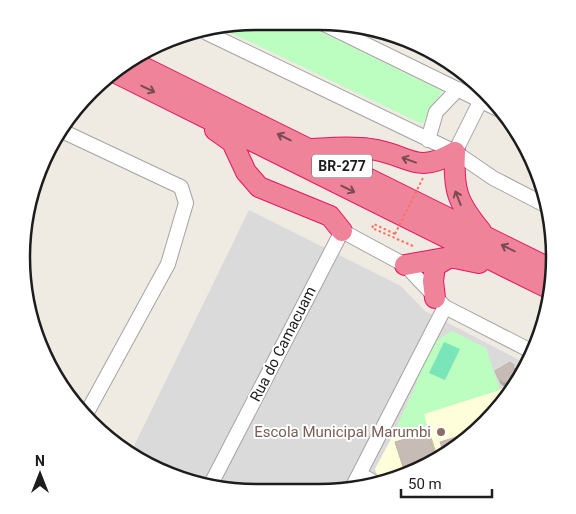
<svg xmlns="http://www.w3.org/2000/svg" width="576" height="514" viewBox="0 0 576 514" font-family="Roboto,sans-serif">
<style>
.residential{fill:#dbdada}
.education{fill:#fffedb}
.park{fill:#bbfebf}
.pitch{fill:#79e5b9}
.building{fill:#c7bcb5;stroke:#c2b0a3;filter:url(#shadow)}
.lines{fill:none;stroke-linecap:round;stroke-linejoin:round}
.minor-casing{stroke:#a4a4a4;stroke-width:16}
.highway-casing{stroke:#e71562;stroke-width:22}
.path{stroke:#ff7063;stroke-width:2;stroke-dasharray:2.5 2.5;stroke-linecap:butt}
.minor{stroke:#fff;stroke-width:14}
.highway{stroke:#ee8399;stroke-width:20}
.path-bridge{stroke:#ff7063;stroke-width:2;stroke-dasharray:2.5 2.5;stroke-linecap:butt}
.oneway{stroke:#7b4b55}
.education-dot{fill:#8d6e63;stroke:#fff;stroke-width:2}
.labels{text-anchor:middle;stroke-width:4;stroke-linejoin:round;paint-order:stroke}
.shield{fill:#fff;stroke:#616161;stroke-width:1}
.shield-label{font-size:14px;font-weight:bold;fill:#1d1d1d}
.street-label{font-size:15px;fill:#1d1d1d;stroke:#fff}
.education-label{font-size:15px;fill:#785e54;stroke:#fff;text-anchor:end}
.rim{fill:none;stroke:#1d1d1d;stroke-width:2.5}
</style>
<defs>
<filter id="shadow"><feDropShadow dx="3" dy="5.5" stdDeviation="0" flood-color="#0004"/></filter>
</defs>
<rect width="100%" height="100%" fill="#efebe2"/>
<path class="residential" d="M249,210L401,286L425,311L527,364L523,375L462,444L380,485L241,492L153,469L124,446H134Z"/>
<path class="education" d="M514,385L462,444L386,482L378,478L375,469L392,437L427,426L423,414Z"/>
<path class="park" d="M257,21L303,23L442,91L422,124L223,29Z
M452,331L486,348L500,390L424,414L427,426L392,437L417,382L416,377L434,342Z"/>
<path class="pitch" d="M444,342L460,349L445,380L429,373Z"/>
<path class="building" d="M510,362L514,365L513,369L517,380L503,382L498,378L495,371Z
M428,432L436,457L405,473L395,442Z
M472,432L462,444L444,453L440,442Z"/>
<g class="lines">
<g class="minor-casing">
<path id="minor" d="M324,24L504,112
M207,33L455,152L493,178L547,206
M62,131L181,187L186,203L168,264L85,416
M428,140L436,112L458,89
M455,152L484,94
M359,474L379,485
M211,484L342,231L405,265L445,307L531,351
M353,486L445,307"/>
</g>
<g class="highway-casing">
<path id="highway" d="M133,62L551,269
M118,74L552,290
M215,130L232,142L246,172L259,187L330,216L342,231
M312,149C331,148 351,146 370,149C410,154 414,176 455,152
M455,152C453,190 457,202 481,231
M405,265L450,257L479,263
M435,298L433,281L435,266L450,257"/>
</g>
<path class="path" d="M395,234L374,224L372,228L413,246"/>
<use href="#minor" class="minor"/>
<use href="#highway" class="highway"/>
<path class="path-bridge" d="M395,234L423,178"/>
</g>
<defs><path id="oneway-shaft" d="M-6 0H5M1.5-3L5.5 0L1.5 3" fill="none" stroke-width="1.6" stroke-linecap="round" stroke-linejoin="round" transform="scale(1.25)"/></defs>
<g class="oneway">
<use href="#oneway-shaft" transform="translate(148 89) rotate(26)"/>
<use href="#oneway-shaft" transform="translate(284 137) rotate(-154)"/>
<use href="#oneway-shaft" transform="translate(409 160) rotate(-160)"/>
<use href="#oneway-shaft" transform="translate(348 189) rotate(26)"/>
<use href="#oneway-shaft" transform="translate(458 198) rotate(-111)"/>
<use href="#oneway-shaft" transform="translate(508 248) rotate(-154)"/>
</g>
<circle class="education-dot" cx="441" cy="432" r="5"/>
<g class="labels">
<rect class="shield" x="312" y="154.5" width="60" height="23" rx="4"/>
<g class="shield-label">
<text x="342" y="171">BR-277</text>
</g>
<g class="street-label">
<text transform="translate(283 344) rotate(-63)" y="5">Rua do Camacuam</text>
</g>
<g class="education-label">
<text x="431" y="437">Escola Municipal Marumbi</text>
</g>
</g>
<path d="M0 0H576V514H0ZM257 30H319A227 227 0 0 1 546 257V257A227 227 0 0 1 319 484H257A227 227 0 0 1 30 257V257A227 227 0 0 1 257 30Z" fill="#fff" fill-rule="evenodd"/>
<path class="rim" d="M257 30H319A227 227 0 0 1 546 257V257A227 227 0 0 1 319 484H257A227 227 0 0 1 30 257V257A227 227 0 0 1 257 30Z"/>
<g transform="translate(40 474)" stroke="#ffffff" stroke-width="4" paint-order="stroke">
<path d="M0-4L9 19L0 12L-9 19Z" fill="#1d1d1d"/>
<text y="-8" font-size="14" font-weight="bold" text-anchor="middle" fill="#1d1d1d">N</text>
</g>
<path d="M401 489v8h91v-8" fill="none" stroke="#1d1d1d" stroke-width="2.5"/>
<text x="408" y="489" font-size="15" fill="#1d1d1d" stroke="#ffffff" stroke-width="4" paint-order="stroke">50 m</text>
</svg>
